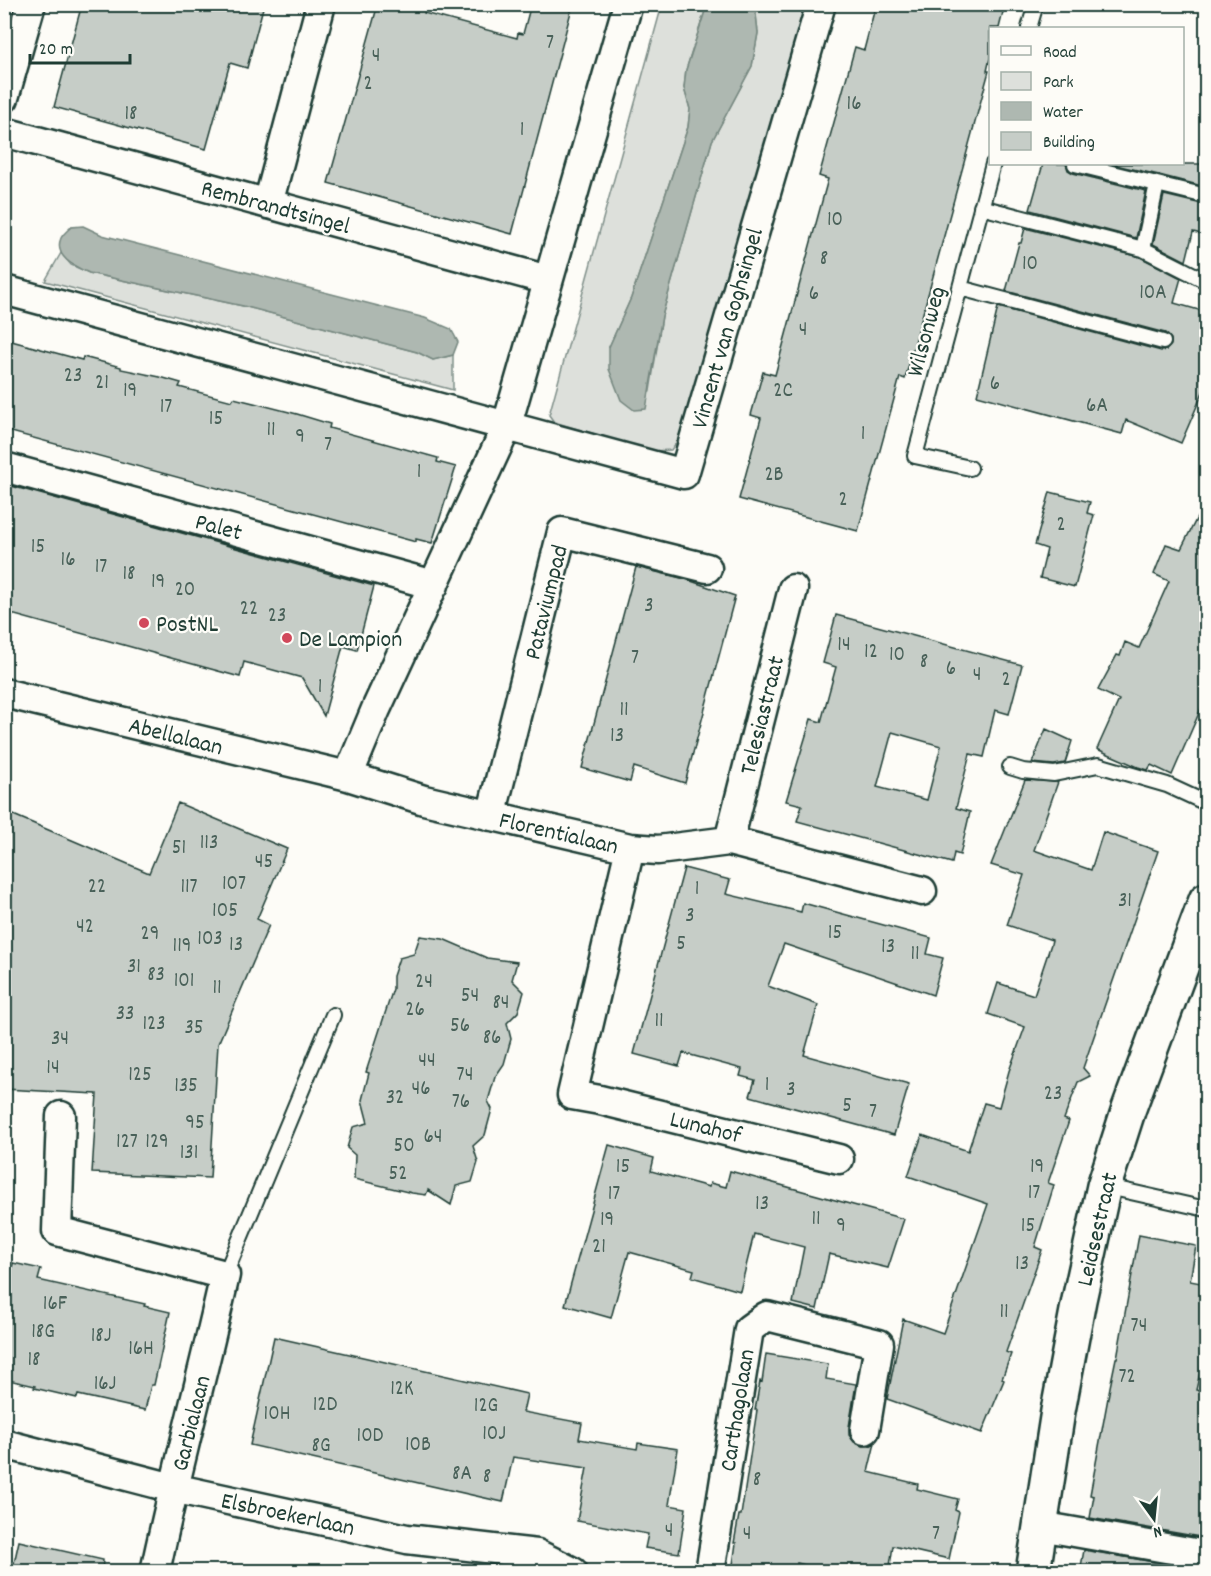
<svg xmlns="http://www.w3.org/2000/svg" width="1211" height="1576" viewBox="0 0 1211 1576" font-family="Dekko,sans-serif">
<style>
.green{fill:#dde0db;stroke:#7e8e88;stroke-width:1.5}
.water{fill:#aeb8b1;stroke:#75877f;stroke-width:1.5}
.building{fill:#c6cdc7;stroke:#1f3d34;stroke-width:1.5;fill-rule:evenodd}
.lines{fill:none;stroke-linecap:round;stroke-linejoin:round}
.lane-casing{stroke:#1f3d34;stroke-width:18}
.street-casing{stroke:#1f3d34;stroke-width:33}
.primary-casing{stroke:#1f3d34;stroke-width:38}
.lane{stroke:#fdfcf7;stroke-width:14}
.street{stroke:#fdfcf7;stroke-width:28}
.primary{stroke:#fdfcf7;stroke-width:33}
.poi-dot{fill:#d1495b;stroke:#fdfcf7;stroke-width:2}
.labels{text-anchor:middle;stroke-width:4.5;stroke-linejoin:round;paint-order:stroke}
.number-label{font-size:21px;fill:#496159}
.street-label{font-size:24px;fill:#1f3d34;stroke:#fdfcf7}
.poi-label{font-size:24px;fill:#1f3d34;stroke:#fdfcf7;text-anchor:start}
</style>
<rect width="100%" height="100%" fill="#fdfcf7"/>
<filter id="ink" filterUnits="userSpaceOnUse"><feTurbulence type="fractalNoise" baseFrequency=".0167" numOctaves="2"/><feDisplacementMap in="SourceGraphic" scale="12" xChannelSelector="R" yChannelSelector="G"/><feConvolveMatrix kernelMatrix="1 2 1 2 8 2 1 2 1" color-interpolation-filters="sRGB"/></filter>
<g filter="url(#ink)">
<path class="green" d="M662,5H707L686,70L684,88L690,109L688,127L631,298L609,347L650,391L662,316L712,141L752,66L758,33L755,5H805L681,436L671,450L653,451L554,422L549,415Z
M61,253L71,265L89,273L243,306L417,352L433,360L453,355V390L45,281Z"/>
<path class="water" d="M707,5H755L758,33L752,66L712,141L662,316L646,409L634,410L621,400L609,369V347L631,298L688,127L690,109L684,88L686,70Z
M83,226L102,235L425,318L451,329L458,342L453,355L433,360L417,352L243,306L89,273C76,267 53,257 61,238C63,234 68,230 71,227Z"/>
<path class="building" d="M82,4H264L247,68L230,63L206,149L54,107Z
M378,4H427L424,13L517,38L518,33L523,34L531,4H573L512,234L328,183Z
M876,4H1005L999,28H990V58L987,71H989L905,379L900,377L858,531L739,499L761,418L751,415L763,372L775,375L828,179L819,176L855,47L864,50Z
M1043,164H1066L1068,170L1073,173L1146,191L1136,238L1030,210Z
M1111,164H1206V187L1159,175Z
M1164,195L1206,205V235L1193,232L1186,261L1153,244Z
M1025,228L1140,257L1181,278L1174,303L1206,312V385L1181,443L1126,420L1122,434L977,395L998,307L1161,351L1166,350L1171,345V339L1165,333L1006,291L1019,243H1021Z
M4,339L82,360L83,357L121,367V369L160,377L181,383L179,387L232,401L234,398L297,414L330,424L329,428L438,458L437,462L456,467L432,543L416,539V542L4,430Z
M4,484L374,586L357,650L343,646L324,716L302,678L244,662L240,677L4,612Z
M1050,492L1090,502L1087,513L1094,515L1075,587L1040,578L1047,549L1035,545Z
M1206,500V697L1172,775L1151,765L1148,770L1138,767L1097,749L1119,700L1098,690L1117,655L1120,656L1125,642L1139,648L1169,581L1154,574L1166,544L1181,549Z
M636,567L685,579L735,596L685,783L634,767L630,782L582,768Z
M836,615L1022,665L1009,714L995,710L984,757L970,754L956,808L970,812L960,855L954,853L952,863L797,821L802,805L786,801L811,719L821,722L836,667L823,663ZM892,732L941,746L927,800L877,787Z
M1046,729L1072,741L1065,763L1054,765L1032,763Z
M1025,780L1058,782L1034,850L1091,870L1103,832L1158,851L1083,1068L1090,1076L1078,1082L1064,1119L1069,1121L1048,1183L1054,1185L1035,1247L1042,1250L1006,1352L1011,1354L1002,1379L1004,1380L982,1433L887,1399L903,1319L943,1333L988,1204L908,1176L922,1135L968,1151L984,1103L999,1107L1009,1071L1025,1027L988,1014L998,983L1034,995L1051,944L1052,940L1007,925L1024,875L991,865Z
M178,803L287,849L257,919L269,925L218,1044L210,1178L92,1173L97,1094L4,1089V811L149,873Z
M684,868L730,880L726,894L801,912L803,903L931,938L927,954L943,958L933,995L784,944L768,986L818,1005L804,1055L909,1084L894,1135L750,1096L755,1080L740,1076L742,1069L683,1053L679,1066L634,1054Z
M420,936L443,939L487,958L517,962L512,980L524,992L518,1012L507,1023L511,1039L504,1064L495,1077L488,1101L492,1109L485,1135L473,1146L478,1162L472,1182L456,1186L451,1205L428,1190L426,1195L412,1193L354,1179L355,1155L347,1148L353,1127L368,1123L362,1100L369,1073L366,1072L393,989V976L399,958L414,954Z
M609,1145L654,1158L651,1171L709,1187L710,1183L726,1187L730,1171L904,1219L888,1268L829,1254L817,1309L793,1303L804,1247L754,1234L740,1291L692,1277L694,1270L629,1252L611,1318L565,1305Z
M1139,1235L1196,1246L1190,1281L1206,1284V1347L1196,1390L1206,1393V1538L1090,1518L1094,1496L1090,1495L1110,1387L1116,1358H1117Z
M13,1263L41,1269L38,1280L145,1304L144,1306L170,1312L154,1385H151L145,1410L78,1395L77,1398L34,1388L35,1386L4,1379V1299Z
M274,1337L527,1394L523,1412L582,1423L579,1439L637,1449L638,1443L678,1449L669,1505L686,1508L679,1553L645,1548L648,1534L577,1521L587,1468L513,1457L503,1502L250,1445Z
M766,1354L828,1364L826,1379L856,1384L849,1427V1435L854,1442L862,1446H870L875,1443L868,1472L918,1484L917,1489L958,1499L955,1510L959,1512L949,1559L893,1546L889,1572H833L797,1563L796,1572H732L736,1543H734L739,1515H741L757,1410H755L760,1381L762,1382Z
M19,1541L103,1560L102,1572H12Z
M1084,1550L1206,1571V1572H1080Z"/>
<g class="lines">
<g class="lane-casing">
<path id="lane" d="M1029,28L1036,4
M1075,164L1206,196
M1157,184L1143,249L1206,281
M981,207L1143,249
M960,288L1163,342
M970,468L915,456L993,164
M1010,767L1023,771L1054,774L1098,765L1167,785L1206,803
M1104,1186L1206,1209
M225,1275L333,1015"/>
</g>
<g class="street-casing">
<path id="street" d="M4,98L31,4
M4,132L548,280
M268,204L321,4
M4,290L684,474L821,4
M4,467L434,585
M4,693L348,776L424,800L630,848L572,1095L600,1100L839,1159
M348,776L376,709L506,428L628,4
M491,816L562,532L707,568
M729,841L793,589
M630,848L658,850L729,841L922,891
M61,1116L57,1231L225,1275C203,1374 176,1472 155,1572
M4,1444L173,1488L407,1539L537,1554L573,1572
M1040,1526L1206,1555
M710,1572L749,1329L767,1316L879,1344L865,1430"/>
</g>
<g class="primary-casing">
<path id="primary" d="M1033,1572L1058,1411L1079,1300L1104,1186L1129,1108L1206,900"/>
</g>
<use href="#lane" class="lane"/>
<use href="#street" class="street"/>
<use href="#primary" class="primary"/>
</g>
</g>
<g class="poi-dot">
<circle cx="144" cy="623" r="6"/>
<circle cx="287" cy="638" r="6"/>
</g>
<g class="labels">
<g class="number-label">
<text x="550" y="48">7</text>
<text x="376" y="61">4</text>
<text x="368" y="89">2</text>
<text x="854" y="109">16</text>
<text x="131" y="119">18</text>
<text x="522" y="135">1</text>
<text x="835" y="225">10</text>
<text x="824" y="264">8</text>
<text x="1030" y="269">10</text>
<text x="1153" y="298">10A</text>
<text x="814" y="299">6</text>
<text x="803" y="335">4</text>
<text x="73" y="381">23</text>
<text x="102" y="388">21</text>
<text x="995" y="389">6</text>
<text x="130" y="396">19</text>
<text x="783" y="396">2C</text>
<text x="1097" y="411">6A</text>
<text x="166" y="412">17</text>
<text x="216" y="424">15</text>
<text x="271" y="435">11</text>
<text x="863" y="439">1</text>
<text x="300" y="442">9</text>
<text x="328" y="450">7</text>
<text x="419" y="477">1</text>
<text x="774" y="480">2B</text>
<text x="843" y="505">2</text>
<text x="1061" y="530">2</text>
<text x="38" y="552">15</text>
<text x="68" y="565">16</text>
<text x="101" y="572">17</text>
<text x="129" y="579">18</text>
<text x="158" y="587">19</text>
<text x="185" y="595">20</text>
<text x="649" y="611">3</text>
<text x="249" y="614">22</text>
<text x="277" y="621">23</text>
<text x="844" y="650">14</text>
<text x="871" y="657">12</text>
<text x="897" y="660">10</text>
<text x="635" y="663">7</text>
<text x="924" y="667">8</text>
<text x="951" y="674">6</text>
<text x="977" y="680">4</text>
<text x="1006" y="685">2</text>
<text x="320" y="692">1</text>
<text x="624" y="715">11</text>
<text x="617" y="741">13</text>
<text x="209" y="848">113</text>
<text x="179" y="853">51</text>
<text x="264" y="867">45</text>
<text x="234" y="889">107</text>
<text x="97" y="892">22</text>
<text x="189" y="892">117</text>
<text x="697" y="894">1</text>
<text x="1125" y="906">31</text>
<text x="225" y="916">105</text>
<text x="690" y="921">3</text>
<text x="85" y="932">42</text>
<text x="835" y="938">15</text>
<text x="150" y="939">29</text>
<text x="210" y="944">103</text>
<text x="681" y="949">5</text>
<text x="236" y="950">13</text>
<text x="182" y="951">119</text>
<text x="888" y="952">13</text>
<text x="915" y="959">11</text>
<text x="134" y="972">31</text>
<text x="156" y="980">83</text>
<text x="184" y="986">101</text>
<text x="424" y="987">24</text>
<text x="217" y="993">11</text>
<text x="470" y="1001">54</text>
<text x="501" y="1008">84</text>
<text x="415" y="1015">26</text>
<text x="125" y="1019">33</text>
<text x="659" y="1026">11</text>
<text x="154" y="1029">123</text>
<text x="460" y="1031">56</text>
<text x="194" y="1033">35</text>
<text x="492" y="1043">86</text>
<text x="60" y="1044">34</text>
<text x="427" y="1066">44</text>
<text x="53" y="1073">14</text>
<text x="140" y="1080">125</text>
<text x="465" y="1080">74</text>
<text x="767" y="1090">1</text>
<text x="186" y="1091">135</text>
<text x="421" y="1094">46</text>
<text x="791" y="1095">3</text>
<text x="1053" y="1099">23</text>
<text x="395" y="1103">32</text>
<text x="461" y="1107">76</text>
<text x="847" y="1111">5</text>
<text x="873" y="1117">7</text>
<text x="195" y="1128">95</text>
<text x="433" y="1142">64</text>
<text x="127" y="1147">127</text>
<text x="157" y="1147">129</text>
<text x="404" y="1151">50</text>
<text x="189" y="1158">131</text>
<text x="623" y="1172">15</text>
<text x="1037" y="1172">19</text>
<text x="398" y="1179">52</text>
<text x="1034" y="1198">17</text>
<text x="614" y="1199">17</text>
<text x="762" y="1209">13</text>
<text x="816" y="1224">11</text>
<text x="607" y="1225">19</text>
<text x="841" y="1231">9</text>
<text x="1028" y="1231">15</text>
<text x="599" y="1252">21</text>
<text x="1022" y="1269">13</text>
<text x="55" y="1309">16F</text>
<text x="1004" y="1317">11</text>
<text x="1139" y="1331">74</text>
<text x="43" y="1337">18G</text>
<text x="101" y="1341">18J</text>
<text x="141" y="1354">16H</text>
<text x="34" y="1365">18</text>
<text x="1127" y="1382">72</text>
<text x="105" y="1389">16J</text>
<text x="402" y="1394">12K</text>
<text x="325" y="1410">12D</text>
<text x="486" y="1411">12G</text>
<text x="277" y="1419">10H</text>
<text x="494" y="1439">10J</text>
<text x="370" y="1441">10D</text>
<text x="418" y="1450">10B</text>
<text x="321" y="1451">8G</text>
<text x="462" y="1479">8A</text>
<text x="487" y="1482">8</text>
<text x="757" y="1485">8</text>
<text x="669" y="1536">4</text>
<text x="747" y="1539">4</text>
<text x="936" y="1539">7</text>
</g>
<g class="street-label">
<text transform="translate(276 206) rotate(15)" y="8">Rembrandtsingel</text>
<text transform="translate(726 328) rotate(-74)" y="8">Vincent van Goghsingel</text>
<text transform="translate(925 331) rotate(-75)" y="8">Wilsonweg</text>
<text transform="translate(219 526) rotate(15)" y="8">Palet</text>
<text transform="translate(545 602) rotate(-76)" y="8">Pataviumpad</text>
<text transform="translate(761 715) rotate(-76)" y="8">Telesiastraat</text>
<text transform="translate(176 735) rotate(14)" y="8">Abellalaan</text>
<text transform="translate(559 832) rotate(13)" y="8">Florentialaan</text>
<text transform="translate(706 1126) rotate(14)" y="8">Lunahof</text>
<text transform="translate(1096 1229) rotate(-77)" y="8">Leidsestraat</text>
<text transform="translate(736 1410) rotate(-81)" y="8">Carthagolaan</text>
<text transform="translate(190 1423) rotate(-76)" y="8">Garbialaan</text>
<text transform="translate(288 1513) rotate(12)" y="8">Elsbroekerlaan</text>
</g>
<g class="poi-label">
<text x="156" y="631">PostNL</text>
<text x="299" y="646">De Lampion</text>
</g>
</g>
<rect width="1211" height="1576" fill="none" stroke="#fdfcf7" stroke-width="24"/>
<rect x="12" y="12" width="1187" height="1552" fill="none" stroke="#1f3d34" stroke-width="2" filter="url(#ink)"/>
<rect x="989" y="27" width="195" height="138" fill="#fdfcf7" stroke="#a4b0a9" stroke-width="1.5"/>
<rect x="1001" y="46" width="30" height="9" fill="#fdfcf7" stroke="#a4b0a9" stroke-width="1.5"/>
<text x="1043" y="57" font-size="18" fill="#1f3d34">Road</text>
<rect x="1001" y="72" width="30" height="18" fill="#dde0db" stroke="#a4b0a9" stroke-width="1.5"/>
<text x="1043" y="87" font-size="18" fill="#1f3d34">Park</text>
<rect x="1001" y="102" width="30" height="18" fill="#aeb8b1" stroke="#a4b0a9" stroke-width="1.5"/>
<text x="1043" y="117" font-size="18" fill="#1f3d34">Water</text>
<rect x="1001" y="132" width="30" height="18" fill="#c6cdc7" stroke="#a4b0a9" stroke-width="1.5"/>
<text x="1043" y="147" font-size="18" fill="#1f3d34">Building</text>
<g transform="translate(1154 1519) rotate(165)" stroke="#fdfcf7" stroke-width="4.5" paint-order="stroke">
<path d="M0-4.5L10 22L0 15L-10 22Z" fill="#1f3d34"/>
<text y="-9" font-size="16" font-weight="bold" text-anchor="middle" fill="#1f3d34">N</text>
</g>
<path d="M30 54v9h100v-9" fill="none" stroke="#1f3d34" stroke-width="3"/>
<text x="39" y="54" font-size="18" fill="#1f3d34" stroke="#fdfcf7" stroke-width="4.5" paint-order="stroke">20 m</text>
</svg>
